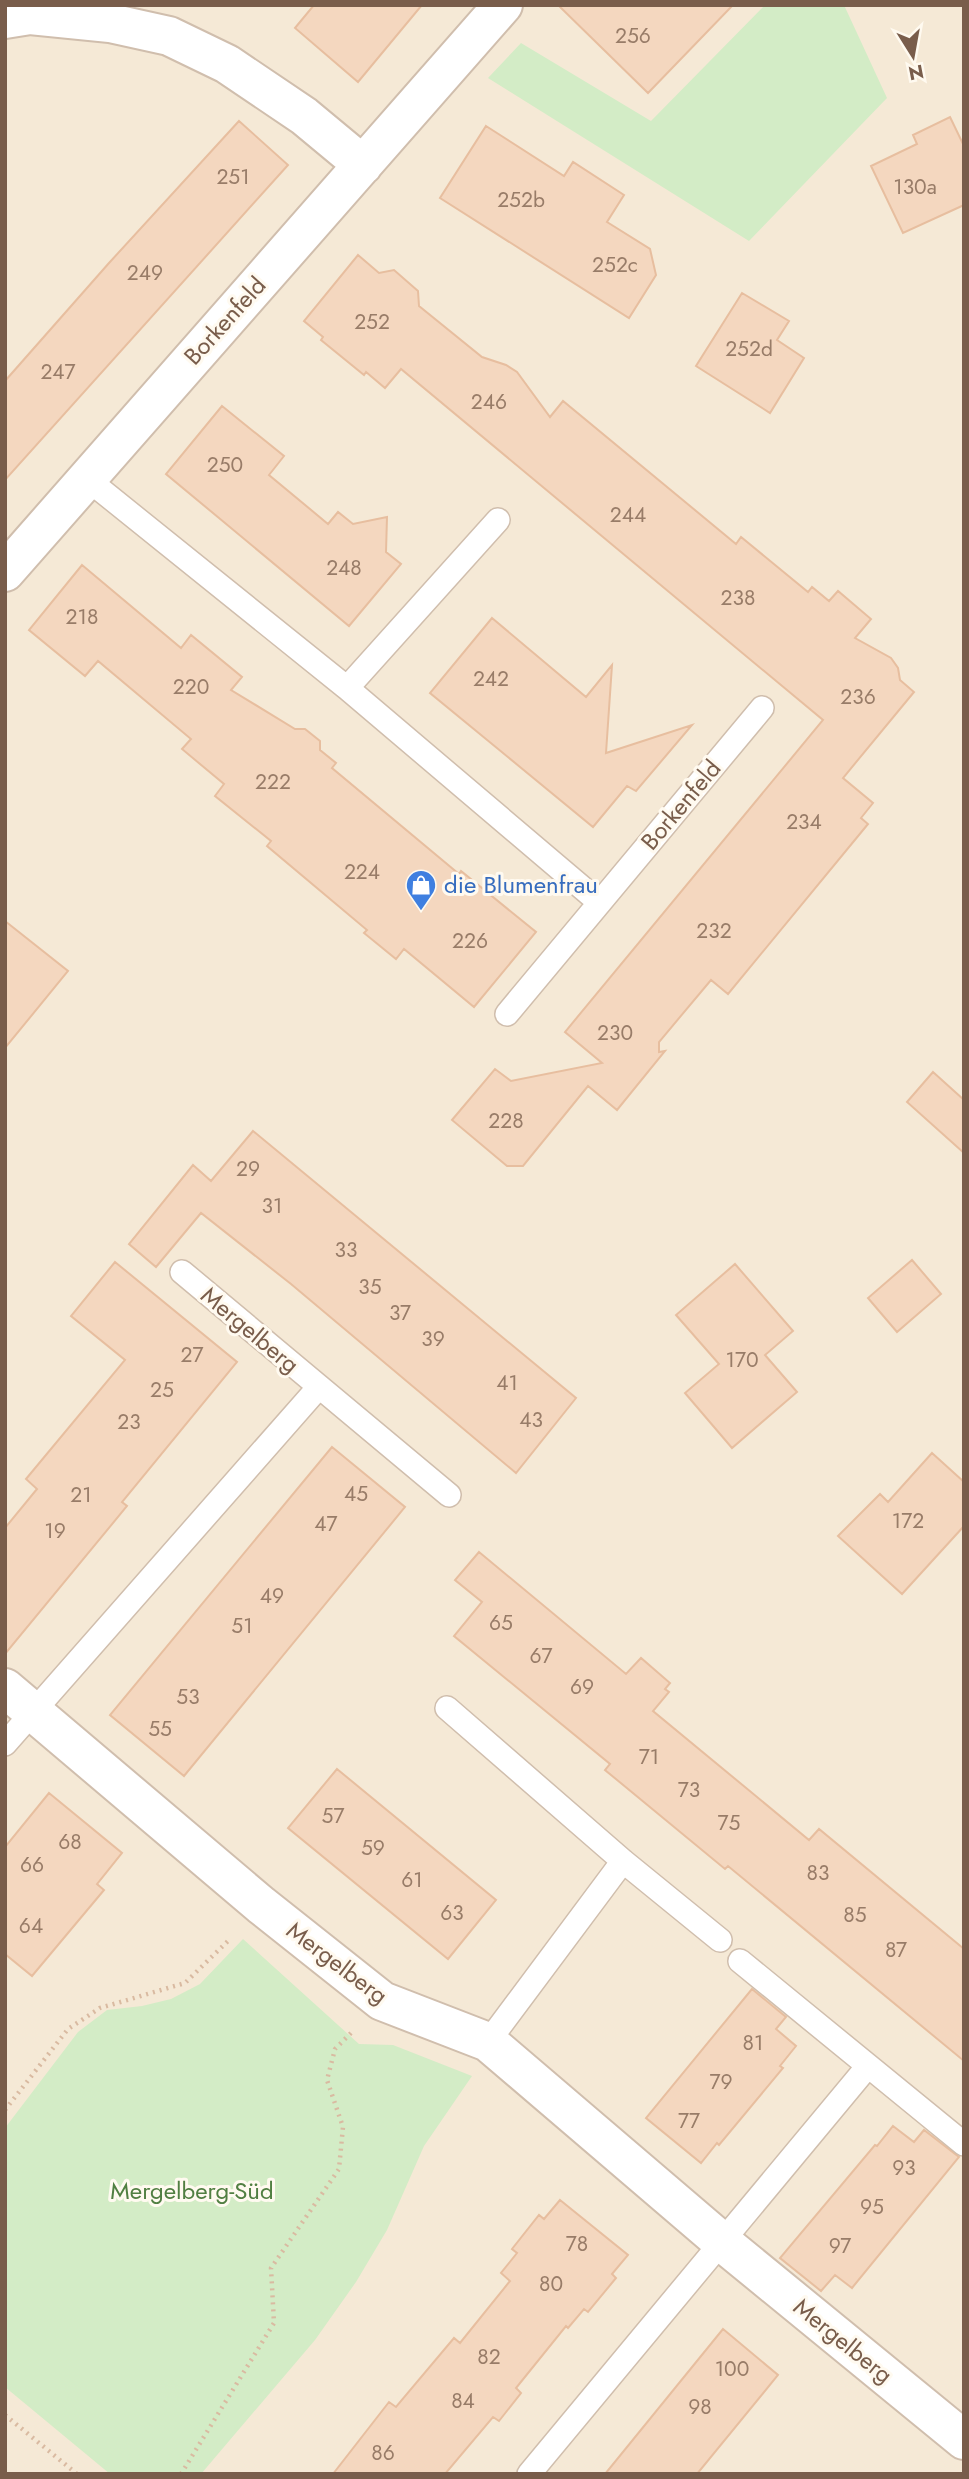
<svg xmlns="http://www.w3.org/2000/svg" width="969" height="2479" viewBox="0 0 969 2479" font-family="Jost,sans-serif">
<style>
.residential{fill:#f5e9d6}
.green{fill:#d3ecc6}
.building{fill:#f4d7bf;stroke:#e7be9f;stroke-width:2}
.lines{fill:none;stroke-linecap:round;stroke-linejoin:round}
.service-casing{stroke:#d0bead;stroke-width:26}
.minor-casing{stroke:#d0bead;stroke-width:42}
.path{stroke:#d9baa1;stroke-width:4.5;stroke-dasharray:2 5;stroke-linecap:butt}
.service{stroke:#fff;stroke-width:23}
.minor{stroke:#fff;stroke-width:38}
.labels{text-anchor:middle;stroke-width:6;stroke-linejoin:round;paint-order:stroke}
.number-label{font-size:21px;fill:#987c68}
.street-label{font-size:24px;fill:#795d4b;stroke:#fffaf0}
.shop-label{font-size:24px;fill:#366cbe;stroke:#fffaf0;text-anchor:start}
.park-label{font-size:24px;fill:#517f42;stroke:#fffaf0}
</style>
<rect width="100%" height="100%" fill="#fdf6e8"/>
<path class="residential" d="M5,5H964V2474H5Z"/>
<path class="green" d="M765,5H844L887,98L749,241L488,78L521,43L651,121Z
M243,1939L359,2044L393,2045L472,2076L424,2146L387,2230L356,2282L315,2340L201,2474H110L5,2387V2128L78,2032L107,2010L142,2006L171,1999L200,1984Z"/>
<path class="building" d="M314,5H422L358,82L295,28Z
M558,5H733L648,93Z
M950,117L964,146V205L903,233L871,166L917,144L913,135Z
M239,121L288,165L5,480V381L109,263Z
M486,126L564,176L573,162L624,195L607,222L650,249L656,275L629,318L440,198Z
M358,255L379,273L394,270L418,291L419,306L482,357L506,365L517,372L550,417L563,401L736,544L741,537L808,592L812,587L829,601L838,591L871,619L855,638L891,658L898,668L900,680L914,692L843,778L873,803L861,818L868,824L728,994L711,980L659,1042V1052L665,1051L617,1110L588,1086L523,1166H507L452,1120L495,1069L511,1081L602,1063L565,1032L823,720L401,369L385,388L366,372L364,375L321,340L323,337L304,321Z
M742,293L789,321L777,340L804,358L770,413L696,366Z
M222,406L284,456L269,475L328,524L338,512L353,524L387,517L386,552L401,564L349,626L166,474Z
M82,565L181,648L191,635L242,677L231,690L295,729H305L320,741V750L336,763L332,768L459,874L461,871L536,932L474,1007L404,949L396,959L364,933L367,930L267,846L271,841L215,796L224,784L182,749L191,739L98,661L85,676L29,630Z
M492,618L586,697L612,665L606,753L692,725L636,791L627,786L593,827L430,693Z
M5,921L68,971L5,1048Z
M933,1072L964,1100V1153L907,1102Z
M253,1131L576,1398L516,1473L291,1284L201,1213L156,1267L129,1244L193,1165L211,1181Z
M912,1260L941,1294L897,1332L868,1298Z
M115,1262L237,1362L122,1502L127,1506L5,1654V1528L37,1489L26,1479L125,1360L71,1316Z
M735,1264L793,1331L765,1355L797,1392L732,1448L685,1393L719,1364L676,1315Z
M332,1447L405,1507L184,1776L110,1715Z
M932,1453L964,1482V1526L902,1594L838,1536L880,1494L888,1502Z
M479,1552L626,1674L641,1658L670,1683L665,1689L669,1692L653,1711L809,1840L819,1829L964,1949V2061L728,1866L725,1869L605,1770L610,1764L454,1636L482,1602L455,1580Z
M337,1769L496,1900L448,1959L288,1828Z
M49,1793L122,1853L97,1884L104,1890L32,1976L5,1954V1847Z
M752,1989L786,2017L776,2029L796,2046L780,2066L783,2068L719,2145L717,2143L701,2163L646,2118Z
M893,2126L914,2142L924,2130L959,2157L852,2288L835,2275L821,2291L780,2258L875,2145L877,2146Z
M560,2200L628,2255L612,2274L616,2278L588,2312L584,2309L568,2328L566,2326L516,2388L521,2393L499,2421L493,2417L445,2474H333L389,2402L396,2407L454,2338L460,2343L510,2281L501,2273L517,2253L512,2249L539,2215L544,2219Z
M723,2329L778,2375L697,2474H605Z"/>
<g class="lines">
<g class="service-casing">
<path id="service" d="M86,478L347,688L599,902
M347,688L498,520
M507,1014L762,708
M182,1272L449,1495
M447,1708L623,1861L720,1940
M5,1744L318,1388
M740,1961L964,2144
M488,2042L623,1861
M529,2474L868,2066"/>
</g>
<g class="minor-casing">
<path id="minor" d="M5,19L30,15L110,23L169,36L227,64L304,116L363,165
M5,572L503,5
M5,1688L261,1905L382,2001L488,2042L722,2242L964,2440"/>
</g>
<path class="path" d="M5,2110L68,2029L100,2008L185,1983L230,1939
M5,2415L77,2474
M181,2474L274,2323L271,2268L339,2169L343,2127L327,2080L335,2049L352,2032"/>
<use href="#service" class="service"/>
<use href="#minor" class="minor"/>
</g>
<defs>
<g id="shop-pin" transform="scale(1.575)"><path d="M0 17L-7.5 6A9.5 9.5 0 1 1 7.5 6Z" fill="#3f7fe0" stroke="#fffaf0"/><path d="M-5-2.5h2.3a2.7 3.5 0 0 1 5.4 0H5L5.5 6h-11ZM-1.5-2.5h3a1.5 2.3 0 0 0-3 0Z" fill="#fff"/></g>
</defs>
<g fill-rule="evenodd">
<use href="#shop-pin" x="421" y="885"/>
</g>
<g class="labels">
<g class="number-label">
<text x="633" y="43">256</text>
<text x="233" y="184">251</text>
<text x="915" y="194">130a</text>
<text x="521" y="207">252b</text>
<text x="615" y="272">252c</text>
<text x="145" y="280">249</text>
<text x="372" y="329">252</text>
<text x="749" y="356">252d</text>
<text x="58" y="379">247</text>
<text x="489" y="409">246</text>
<text x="225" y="472">250</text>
<text x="628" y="522">244</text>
<text x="344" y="575">248</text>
<text x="738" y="605">238</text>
<text x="82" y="624">218</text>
<text x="491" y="686">242</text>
<text x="191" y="694">220</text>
<text x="858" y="704">236</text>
<text x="273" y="789">222</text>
<text x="804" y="829">234</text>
<text x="362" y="879">224</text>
<text x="714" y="938">232</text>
<text x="470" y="948">226</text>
<text x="615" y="1040">230</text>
<text x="506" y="1128">228</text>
<text x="248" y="1176">29</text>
<text x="272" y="1213">31</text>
<text x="346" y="1257">33</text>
<text x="370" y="1294">35</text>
<text x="400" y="1320">37</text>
<text x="433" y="1346">39</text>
<text x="192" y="1362">27</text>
<text x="742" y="1367">170</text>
<text x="507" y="1390">41</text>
<text x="162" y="1397">25</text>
<text x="531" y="1427">43</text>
<text x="129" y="1429">23</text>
<text x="356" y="1501">45</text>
<text x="81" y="1502">21</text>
<text x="908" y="1528">172</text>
<text x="326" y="1531">47</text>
<text x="55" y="1538">19</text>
<text x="272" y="1603">49</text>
<text x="501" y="1630">65</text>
<text x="242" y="1633">51</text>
<text x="541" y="1663">67</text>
<text x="582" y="1694">69</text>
<text x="188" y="1704">53</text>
<text x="160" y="1736">55</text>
<text x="649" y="1764">71</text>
<text x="689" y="1797">73</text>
<text x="333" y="1823">57</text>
<text x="729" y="1830">75</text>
<text x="70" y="1849">68</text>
<text x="373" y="1855">59</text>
<text x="32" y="1872">66</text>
<text x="818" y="1880">83</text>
<text x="412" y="1887">61</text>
<text x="452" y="1920">63</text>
<text x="855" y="1922">85</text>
<text x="31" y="1933">64</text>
<text x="896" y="1957">87</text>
<text x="753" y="2050">81</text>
<text x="721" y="2089">79</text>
<text x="689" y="2128">77</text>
<text x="904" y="2175">93</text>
<text x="872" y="2214">95</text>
<text x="577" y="2251">78</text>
<text x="840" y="2253">97</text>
<text x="551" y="2291">80</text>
<text x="489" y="2364">82</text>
<text x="732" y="2376">100</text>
<text x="463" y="2408">84</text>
<text x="700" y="2414">98</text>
<text x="383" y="2460">86</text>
</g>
<g class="street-label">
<text transform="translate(225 321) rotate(-48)" y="8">Borkenfeld</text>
<text transform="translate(681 805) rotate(-50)" y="8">Borkenfeld</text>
<text transform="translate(250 1330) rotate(40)" y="8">Mergelberg</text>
<text transform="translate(337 1963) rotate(37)" y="8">Mergelberg</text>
<text transform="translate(843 2341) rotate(39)" y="8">Mergelberg</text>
</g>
<g class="shop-label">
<text x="444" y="893">die Blumenfrau</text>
</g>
<g class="park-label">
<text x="192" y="2199">Mergelberg-Süd</text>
</g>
</g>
<rect width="969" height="2479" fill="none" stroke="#795d4b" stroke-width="14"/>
<g transform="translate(913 56) rotate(169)" stroke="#fffaf0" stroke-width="5" paint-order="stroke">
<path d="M0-5L12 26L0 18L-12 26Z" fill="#795d4b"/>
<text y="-10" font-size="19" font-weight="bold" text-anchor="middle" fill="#795d4b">N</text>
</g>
</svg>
